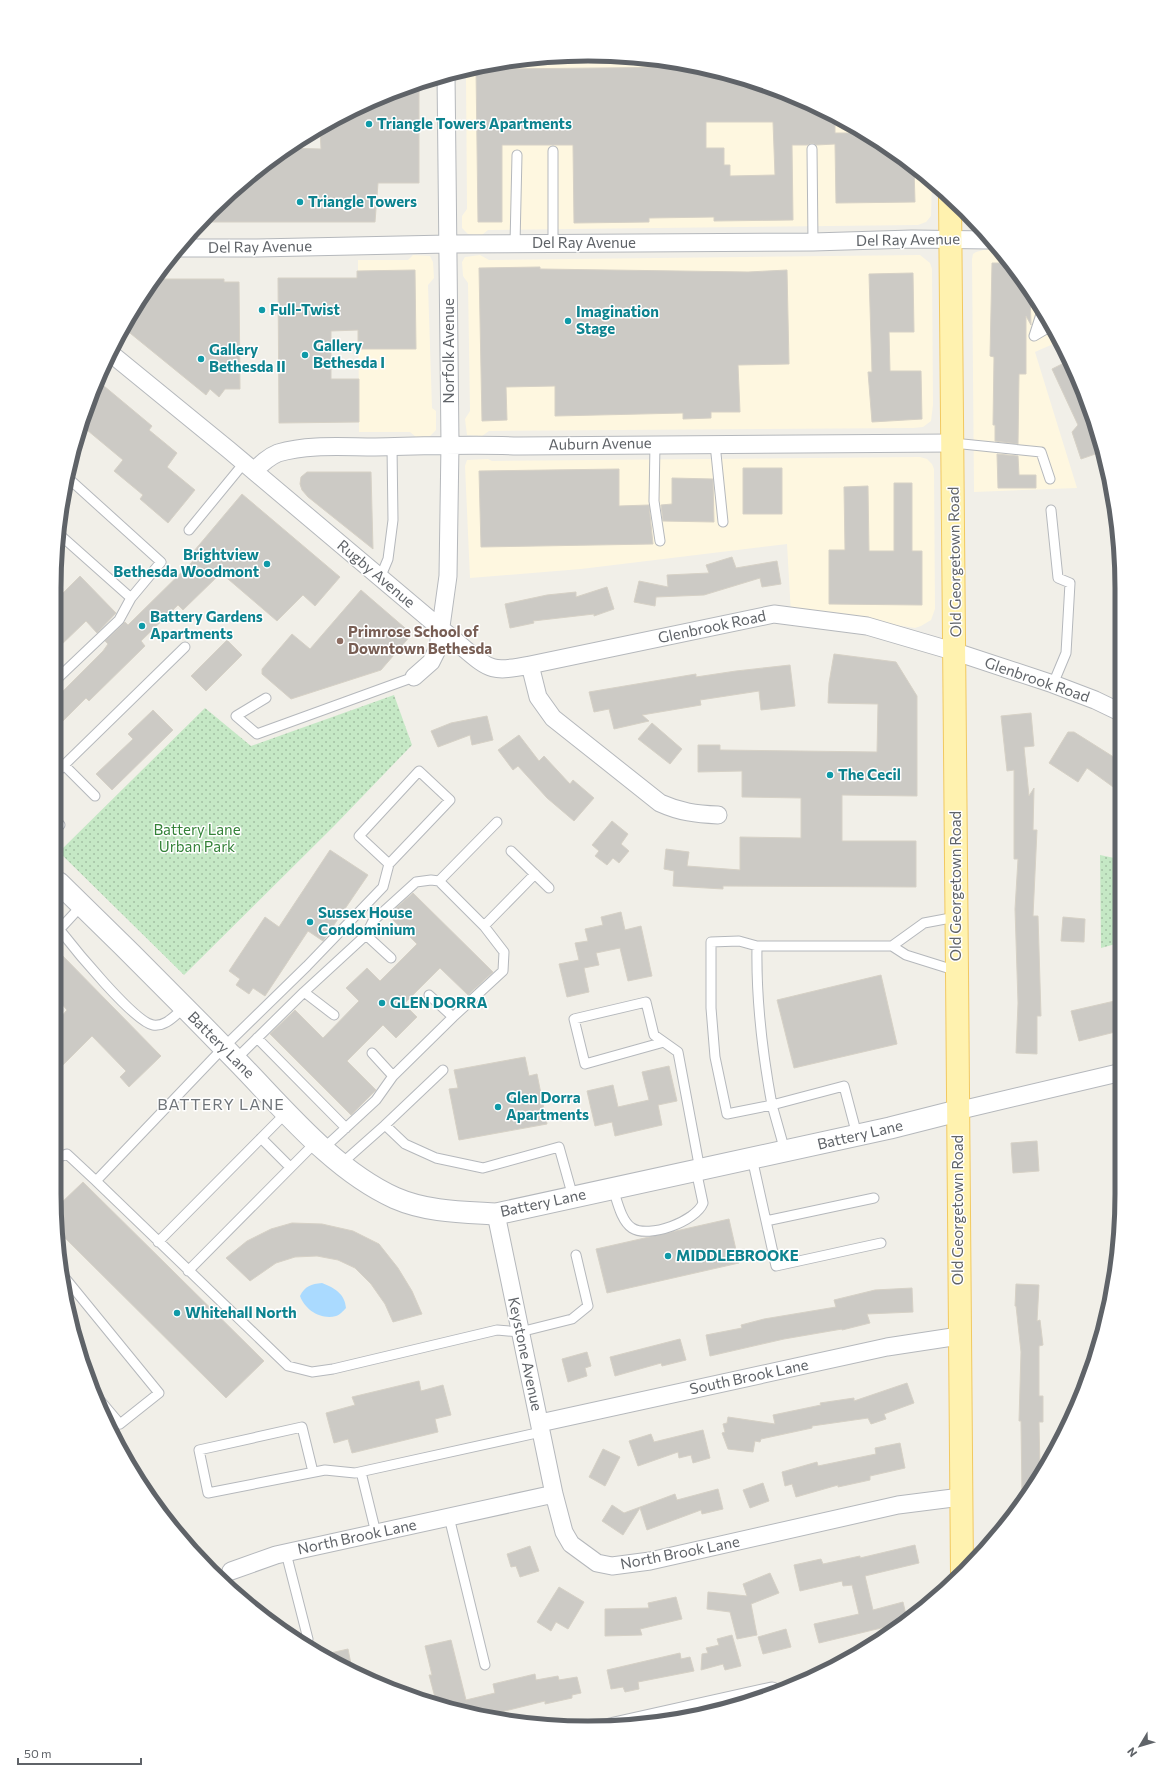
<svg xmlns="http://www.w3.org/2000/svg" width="1176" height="1782" viewBox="0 0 1176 1782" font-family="Commissioner,sans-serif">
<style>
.commercial{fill:#fef7e0}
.park{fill:url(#park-dots)}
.water{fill:#aadaff}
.building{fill:#cccac5;stroke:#d6d1c6;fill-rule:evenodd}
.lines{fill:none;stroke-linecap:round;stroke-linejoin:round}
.service-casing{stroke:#b5b8bc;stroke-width:11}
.minor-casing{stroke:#b5b8bc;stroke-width:19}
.tertiary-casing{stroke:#b5b8bc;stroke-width:23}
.primary-casing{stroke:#f2c960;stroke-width:24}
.service{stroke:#fff;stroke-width:9}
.minor{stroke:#fff;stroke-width:17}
.tertiary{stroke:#fff;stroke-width:21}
.primary{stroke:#fff2af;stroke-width:22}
.culture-dot{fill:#0f9aa8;stroke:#fff;stroke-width:1.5}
.education-dot{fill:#8d6e63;stroke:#fff;stroke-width:1.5}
.labels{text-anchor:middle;stroke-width:3;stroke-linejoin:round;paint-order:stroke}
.culture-label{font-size:15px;font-weight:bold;fill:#0d838f;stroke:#fff;text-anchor:start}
.street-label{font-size:15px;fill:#5f6368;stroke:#fff}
.education-label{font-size:15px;font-weight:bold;fill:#785e54;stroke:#fff;text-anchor:start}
.park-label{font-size:15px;fill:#348238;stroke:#fff}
.neighbourhood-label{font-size:16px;letter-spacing:1px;fill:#70757a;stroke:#fff}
.rim{fill:none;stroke:#5f6368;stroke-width:5}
</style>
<defs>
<pattern id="park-dots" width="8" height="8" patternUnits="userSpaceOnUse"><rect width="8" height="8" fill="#c5e8c5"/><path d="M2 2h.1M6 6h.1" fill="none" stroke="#a3c0a4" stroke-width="1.8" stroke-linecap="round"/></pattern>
</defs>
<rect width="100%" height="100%" fill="#f1efe8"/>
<path class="commercial" d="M540,57H603L658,59L760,82L855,126L932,181L931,216L926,222L918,225L488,230L482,235L468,234L462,228V216L467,209L466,77L461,70Z
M987,249H998L1012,263L1060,341L1035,352L1077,488L974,492L972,259L973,254L976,252Z
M413,255L430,256L433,262L434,278L428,285L432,408L436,411V430L430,436L416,437L410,432H359L358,260H408Z
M480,255L489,260L920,255L930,263L932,269L933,405L931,421L923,427L913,428L489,431L482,436L467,435L465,419L470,411L468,283L463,276L462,262L465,257Z
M920,457L927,459L932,464L934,469L935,609L931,620L921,626L915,628L845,617L791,614L787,544L581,569L470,578L465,466L467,460L488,459L492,461Z"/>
<path class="park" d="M394,695L412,745L334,826L184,975L59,852L205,708L251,746Z
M1100,855L1119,859V943L1101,948Z"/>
<path class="water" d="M322,1283C335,1288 345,1294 346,1308C343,1311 340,1315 336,1316C321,1320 305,1310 300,1296C305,1286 311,1284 322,1283Z"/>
<path class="building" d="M500,66V69L695,67L760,82L835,116V133H865L914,168L915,202L836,203L835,144L816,145L812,143L808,145H792L793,220L714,221V217L649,218V222L574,223L573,145H502V222H478L476,68ZM706,122H773L775,175L730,176V165H724V148H706Z
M419,84V183H378L375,222H201L263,164L289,148L321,149L320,129L352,109Z
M992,263H1003L1015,268L1030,293L1031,325L1026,316V374H1019L1018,444L995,441V425H993L994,357L990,356Z
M540,267V269L748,272L787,270L789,364L738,365L740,412H711V418L683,419V413L555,416V386L506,387L507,420L482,421L479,268Z
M415,270L416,349H358V330L331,331V379H359V422L279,423L278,278H357V271Z
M913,273L914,332H889L890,371H921L922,419L872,422L868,372H872L869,274Z
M158,279H224V282H239L240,389H225L219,397L210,389L206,395L125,329Z
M1070,360L1104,451L1081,459L1072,432L1078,425L1052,369Z
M98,381L152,426L149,430L177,453L167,467L195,490L168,523L140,499L143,495L114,471L123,460L81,425Z
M997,454L1018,456L1019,475H1036V488H998Z
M743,468H782V514H743Z
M619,469V506L649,505L653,544L481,547L479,471Z
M307,472H371L373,549L308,497L302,490L300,484L301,477Z
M672,478L713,479L714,522L663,521L661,505L672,504Z
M894,483H912V551H922V605L829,604V550H845L844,487L868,486L869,551H894Z
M242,494L340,577L315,606L303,595L277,621L221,573L183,610L178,605L141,641L145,646L89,701L86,698L59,725V695L103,651L108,644L105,641L125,622L128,625L199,555L194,551Z
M732,557L736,568L777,561L781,584L762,587L760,578L704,595L656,597L655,606L634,602L639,581L668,587L667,575L709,573L706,565Z
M80,576L116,613L97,633L86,621L59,647V597Z
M607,587L614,609L594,616V614L533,621L534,623L510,628L505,604L547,595L576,592V597Z
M361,590L412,634L381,670L291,699L262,674V669L292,634L310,649Z
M227,640L242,655L206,691L191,676Z
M834,654L896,662L917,696V796L842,795V841H916V887L723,886V889L673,886L674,871L664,869L666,849L689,852L687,866L740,870V837L801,838V798L742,797V771L698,772V745H720V750L877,752L878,704L828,703L829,683Z
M790,665L795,706L761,710L759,691L700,700L701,705L642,715L649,721L614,729L609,709L594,712L589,692L696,674V677L736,671Z
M153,710L173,730L112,790L96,774L133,739L128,734Z
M1031,713L1034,746L1024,747L1029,796L1034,788L1033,830H1037L1033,916H1038L1041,1016H1037V1054L1016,1053L1018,1003L1015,909L1018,859H1014V770L1007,771L1001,716Z
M487,716L493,740L472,745L470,735L438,747L431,731L451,723Z
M652,723L682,749L670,764L638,739Z
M1068,732H1074L1120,761V792L1087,768L1078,782L1049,763Z
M519,735L539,761L544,756L570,784L573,780L594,798L574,821L547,798L518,766L513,770L498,750Z
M612,821L628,834L621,844L629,851L619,863L613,858L607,865L595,856L599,851L592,845Z
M330,850L368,875L323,941L308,931L265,996L253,988L249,994L236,985L240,979L229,971L265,917L279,927Z
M413,893L493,972L468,995L440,968L404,1004L417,1017L396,1038L383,1025L347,1061L376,1090L351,1115L270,1034L295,1010L323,1038L359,1001L346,988L367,968L380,981L417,944L388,915Z
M621,912L625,930L641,926L652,976L628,981L620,948L596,953L599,965L584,968L589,992L567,997L559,964L579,960L575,943L588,941L585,929L603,925L601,917Z
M1063,917L1085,919L1084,942L1061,941Z
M59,952L161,1056L129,1087L120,1077L126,1071L92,1036L59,1069V1019L67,1010L59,1001Z
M881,975L897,1044L794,1068L777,1000Z
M1119,1000V1031L1079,1041L1071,1011Z
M525,1057L529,1076L537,1074L547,1124L459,1140L449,1089L458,1088L454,1070Z
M669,1066L677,1101L658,1105L662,1125L615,1136L612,1122L595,1126L587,1091L613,1085L618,1107L649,1100L642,1072Z
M1037,1141L1039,1171L1013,1173L1011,1143Z
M83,1182L264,1361L226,1398L59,1232V1205Z
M729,1219L739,1263L607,1293L596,1249Z
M292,1223L322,1224L353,1231L379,1244L398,1268L412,1291L422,1314L393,1322L385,1304L371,1284L355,1268L338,1260L317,1256L295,1257L276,1263L250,1281L226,1258L247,1241L271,1229Z
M1016,1284L1039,1285L1037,1321L1040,1320L1043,1345L1039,1346V1396H1043V1422H1039L1040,1470L1022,1497L1021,1421H1019L1021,1352L1016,1306H1015Z
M912,1288L913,1312L867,1314L870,1323L842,1330V1329L784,1339L710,1356L706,1335L742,1328L741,1325L764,1319L836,1307L834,1300L875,1290Z
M680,1339L686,1360L662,1366L661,1363L615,1376L610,1357Z
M587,1352L591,1366L585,1368L587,1376L568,1382L562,1359Z
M419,1381L421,1391L443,1385L451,1415L435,1419L438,1432L352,1453L348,1439L334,1443L326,1413L355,1405L352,1397Z
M907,1383L914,1403L884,1414L886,1419L871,1424L868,1418L812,1426V1428L761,1439L760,1442L755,1441L753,1452L728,1449L722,1433L725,1432L723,1424L727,1423L728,1417L775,1424L773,1415L821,1405L820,1403L854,1398V1401Z
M703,1430L710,1458L693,1463L691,1455L679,1458L678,1452L638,1466L629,1441L651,1434L654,1442Z
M900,1443L905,1468L870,1476V1480L838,1487V1485L796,1497L792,1484L785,1486L782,1472L817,1462L818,1466L876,1454L875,1448Z
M603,1449L620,1457L605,1486L589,1477Z
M763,1483L769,1501L750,1508L743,1490Z
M718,1489L723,1509L702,1514L701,1510L647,1530L640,1508L623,1535L602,1521L612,1505L624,1513L675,1494L677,1500Z
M915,1545L919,1563L865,1576L873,1610L903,1602L907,1619L902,1623L819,1643L814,1624L859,1614L852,1585L843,1586L842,1581L800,1591L794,1565L821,1559L823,1564L860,1556V1558Z
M530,1546L539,1571L520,1577L516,1566L511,1567L507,1554Z
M770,1573L779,1593L751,1604L757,1635L737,1639L730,1612L707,1609L708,1592L747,1596L743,1584Z
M559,1587L584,1602L568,1629L556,1622L551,1631L537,1622Z
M676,1597L682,1619L640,1629L642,1635L605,1636V1609L649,1608L648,1603Z
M786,1629L791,1647L763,1654L758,1637Z
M732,1635L741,1666L725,1670L723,1664L701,1670L702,1654L708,1653L706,1648L719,1645L717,1639Z
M451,1640L466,1700L495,1693L493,1684L535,1674L536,1680L558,1676L559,1680L577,1677L581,1693L572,1695V1698L545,1704V1701L485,1716L450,1710L437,1705L429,1675H432L425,1646Z
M348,1649L352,1669L326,1654Z
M680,1653L681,1659L690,1657L694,1671L638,1682L639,1689L625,1692L623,1687L611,1689L607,1670Z"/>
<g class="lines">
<g class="service-casing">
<path id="service" d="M812,149L813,242
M553,151V243
M515,244L517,155
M1042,311L1034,336L1051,326
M953,443L1041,452L1050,479
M655,444L654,501L660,541
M715,444L723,522
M1051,510L1058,578L1070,583L1066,653L1053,684
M189,530L244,463
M59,534L131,598L161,562L67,477
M380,578L388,559L393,520L392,447
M59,677L119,620L131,598
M266,698L236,716L257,734L414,677
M64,765L95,796
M59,770L185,647
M59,824L60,825
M511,851L549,888
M439,881L497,822
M484,926L535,874
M59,929C73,947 134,1022 153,1025C166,1027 175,1015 184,1008
M59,930L82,905
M366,935L373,921L416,882L431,880L439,881L484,926L504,952L503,971L453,1017
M757,946C756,1000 762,1051 772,1105L844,1086L857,1135
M892,946L924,923L956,917
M304,992L334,1015
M257,1038L346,1128
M664,1042L585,1064L574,1019L646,1002L654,1035L678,1052L700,1170
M372,1053L393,1076
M236,1059L304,992L366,935L391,958
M385,1125L443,1070
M261,1138L290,1167
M324,1148L376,1100L393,1076L453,1017L429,995
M785,1151L772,1105L727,1114L715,1057L711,1008V942L739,941L757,946H892L906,955L957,971
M59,1157L67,1154L96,1181L224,1047L307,966L383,887L389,864L450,800L419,771L359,836L389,864
M752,1158L776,1266L881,1243
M341,1164L385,1125L405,1144L436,1158L483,1168L559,1147L573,1197
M96,1181L288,1366L312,1372L333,1369L497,1330L520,1332L572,1319L588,1306L576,1255
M613,1189C617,1200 621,1221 632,1228C649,1239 696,1221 703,1203L696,1170
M766,1221L874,1198
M158,1242L287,1112
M188,1271L317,1141
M61,1273L159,1393L120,1424L98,1398
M313,1472L302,1427L199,1450L208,1493L325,1470L355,1473L541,1432
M361,1472L376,1533
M449,1517L485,1665
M286,1553L308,1639L302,1640"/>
</g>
<g class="minor-casing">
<path id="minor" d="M179,248H257L448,244L813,242L912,239L990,240
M109,352L229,450L459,644C490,670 490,673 530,665L774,614L867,626L956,652L1053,684L1095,700L1120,712
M254,471C261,464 268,457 278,453C309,444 343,447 375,447C423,446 471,444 519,446L953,443
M530,665L538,697L553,718L660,803C680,812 696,814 718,815
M414,677L431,662L438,648L448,576L450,444L446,74
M957,1111L1118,1073
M496,1214L554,1494L564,1532L571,1544L597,1563L612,1566L650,1561L898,1505L961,1497
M540,1423L887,1347L959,1336
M231,1571L276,1555L554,1494
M610,1727L772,1691"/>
</g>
<g class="tertiary-casing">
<path id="tertiary" d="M59,883C119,941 178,1000 236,1060C283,1108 333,1170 395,1198C427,1212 462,1212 496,1214L890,1128L957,1111"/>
</g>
<g class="primary-casing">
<path id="primary" d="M950,197C956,656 957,1115 962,1574"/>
</g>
<use href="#service" class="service"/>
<use href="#minor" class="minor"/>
<use href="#tertiary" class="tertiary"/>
<use href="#primary" class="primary"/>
</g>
<g class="culture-dot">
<circle cx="369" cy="124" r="4"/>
<circle cx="300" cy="202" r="4"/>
<circle cx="262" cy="310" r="4"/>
<circle cx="568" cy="321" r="4"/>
<circle cx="305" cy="355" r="4"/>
<circle cx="201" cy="359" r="4"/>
<circle cx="267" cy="564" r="4"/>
<circle cx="142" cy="626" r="4"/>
<circle cx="830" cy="775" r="4"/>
<circle cx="310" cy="922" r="4"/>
<circle cx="382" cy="1003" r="4"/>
<circle cx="498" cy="1107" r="4"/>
<circle cx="668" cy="1256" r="4"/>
<circle cx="177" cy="1313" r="4"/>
</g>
<circle class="education-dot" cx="340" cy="641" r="4"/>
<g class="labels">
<g class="culture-label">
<text x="377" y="129">Triangle Towers Apartments</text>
<text x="308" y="207">Triangle Towers</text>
<text x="270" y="315">Full-Twist</text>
<text x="576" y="317">Imagination<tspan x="576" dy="17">Stage</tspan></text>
<text x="313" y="351">Gallery<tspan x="313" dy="17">Bethesda I</tspan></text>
<text x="209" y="355">Gallery<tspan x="209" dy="17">Bethesda II</tspan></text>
<text x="259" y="560" text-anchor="end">Brightview<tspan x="259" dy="17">Bethesda Woodmont</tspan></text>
<text x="150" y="622">Battery Gardens<tspan x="150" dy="17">Apartments</tspan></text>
<text x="838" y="780">The Cecil</text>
<text x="318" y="918">Sussex House<tspan x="318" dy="17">Condominium</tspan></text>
<text x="390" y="1008">GLEN DORRA</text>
<text x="506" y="1103">Glen Dorra<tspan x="506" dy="17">Apartments</tspan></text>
<text x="676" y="1261">MIDDLEBROOKE</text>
<text x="185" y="1318">Whitehall North</text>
</g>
<g class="street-label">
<text transform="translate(908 240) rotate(-1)" y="5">Del Ray Avenue</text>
<text x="584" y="248">Del Ray Avenue</text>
<text transform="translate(260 247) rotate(-1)" y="5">Del Ray Avenue</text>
<text transform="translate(449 351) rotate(-90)" y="5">Norfolk Avenue</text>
<text transform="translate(600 444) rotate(-1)" y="5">Auburn Avenue</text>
<text transform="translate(955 562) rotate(-91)" y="5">Old Georgetown Road</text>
<text transform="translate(376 574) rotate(40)" y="5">Rugby Avenue</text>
<text transform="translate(712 627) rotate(-12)" y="5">Glenbrook Road</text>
<text transform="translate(1037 680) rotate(19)" y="5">Glenbrook Road</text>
<text transform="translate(956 886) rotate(-90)" y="5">Old Georgetown Road</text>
<text transform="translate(221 1045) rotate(45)" y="5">Battery Lane</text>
<text transform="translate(860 1135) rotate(-13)" y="5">Battery Lane</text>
<text transform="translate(543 1203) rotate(-12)" y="5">Battery Lane</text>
<text transform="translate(958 1210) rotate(-90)" y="5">Old Georgetown Road</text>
<text transform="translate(525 1354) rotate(78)" y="5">Keystone Avenue</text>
<text transform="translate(749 1377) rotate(-12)" y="5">South Brook Lane</text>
<text transform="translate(357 1537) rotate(-12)" y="5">North Brook Lane</text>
<text transform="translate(680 1553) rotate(-11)" y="5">North Brook Lane</text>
</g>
<g class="education-label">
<text x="348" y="637">Primrose School of<tspan x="348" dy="17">Downtown Bethesda</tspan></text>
</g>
<g class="park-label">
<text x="197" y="835">Battery Lane<tspan x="197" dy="17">Urban Park</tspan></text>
</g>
<g class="neighbourhood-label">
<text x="221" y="1110">BATTERY LANE</text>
</g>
</g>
<path d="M0 0H1176V1782H0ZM588 61H588A527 527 0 0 1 1115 588V1194A527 527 0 0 1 588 1721H588A527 527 0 0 1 61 1194V588A527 527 0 0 1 588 61Z" fill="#fff" fill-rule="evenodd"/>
<path class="rim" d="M588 61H588A527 527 0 0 1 1115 588V1194A527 527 0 0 1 588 1721H588A527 527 0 0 1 61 1194V588A527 527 0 0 1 588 61Z"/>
<g transform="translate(1140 1746) rotate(232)" stroke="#ffffff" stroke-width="3" paint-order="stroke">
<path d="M0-3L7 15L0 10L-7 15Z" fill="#5f6368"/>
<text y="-6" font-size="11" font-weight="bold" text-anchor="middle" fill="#5f6368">N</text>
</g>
<path d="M18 1758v6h123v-6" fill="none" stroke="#5f6368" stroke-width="2"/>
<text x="24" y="1758" font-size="12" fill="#5f6368" stroke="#ffffff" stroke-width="3" paint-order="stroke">50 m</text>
</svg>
